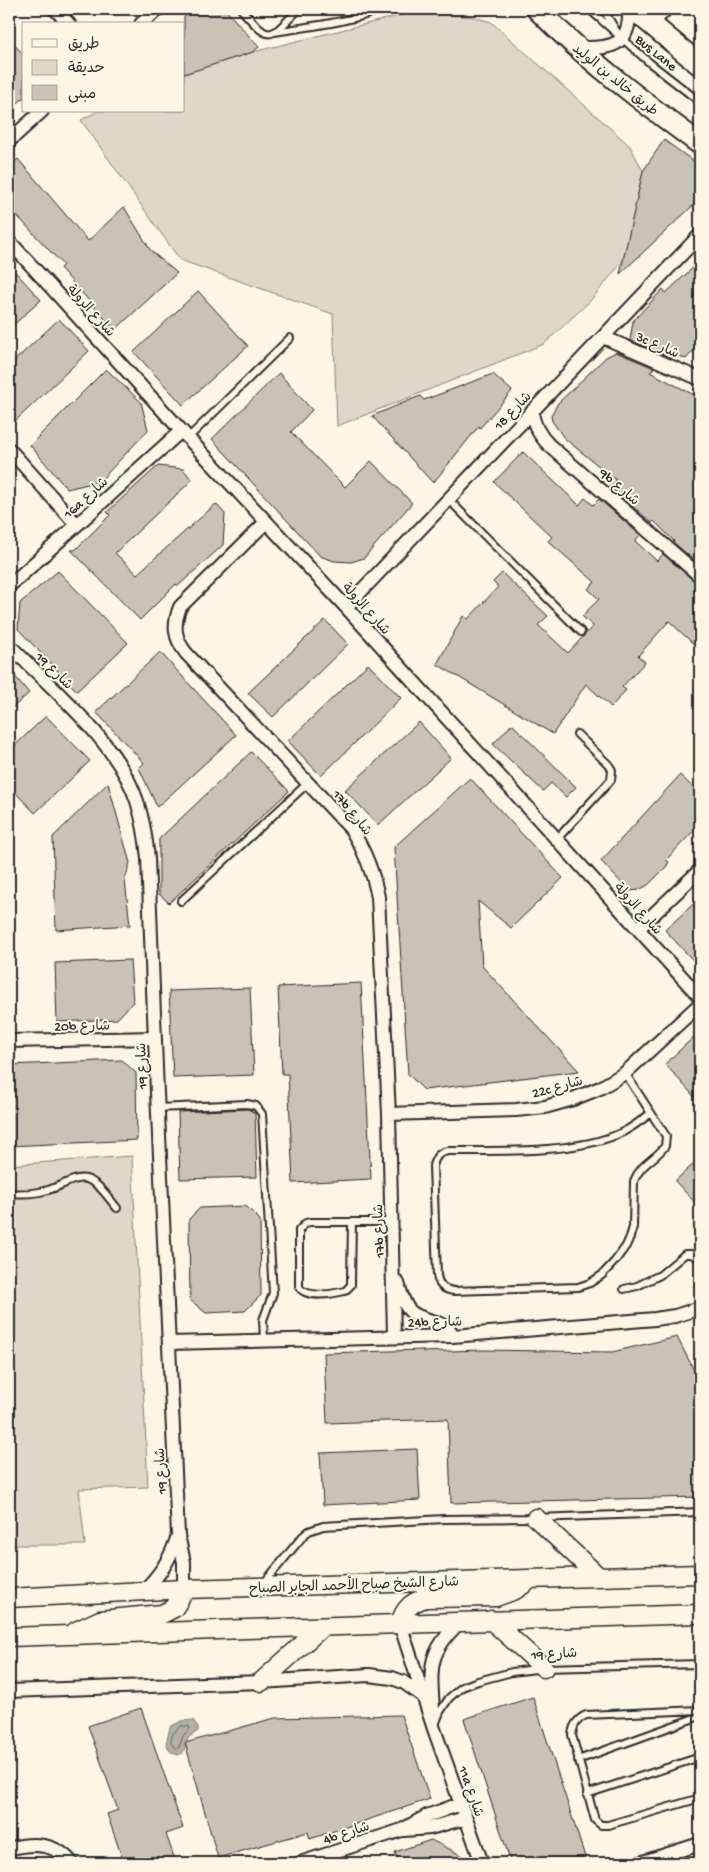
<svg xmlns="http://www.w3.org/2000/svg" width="709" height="1872" viewBox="0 0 709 1872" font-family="'Gochi Hand','Playpen Sans Arabic',sans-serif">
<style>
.green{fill:#ded8ca;stroke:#84827a}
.water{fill:#b4b0a5;stroke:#7d7b74}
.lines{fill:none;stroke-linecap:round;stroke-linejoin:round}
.shore{stroke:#62605c;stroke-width:1}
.building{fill:#c8c3b7;stroke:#2b2b2b}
.service-casing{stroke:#2b2b2b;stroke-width:10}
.minor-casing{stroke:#2b2b2b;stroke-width:16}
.secondary-casing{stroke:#2b2b2b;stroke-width:21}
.primary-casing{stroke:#2b2b2b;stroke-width:24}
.service{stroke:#fcf5e5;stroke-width:6}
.minor{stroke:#fcf5e5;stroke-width:12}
.secondary{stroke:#fcf5e5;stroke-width:18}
.primary{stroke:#fcf5e5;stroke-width:20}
.labels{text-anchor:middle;stroke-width:4;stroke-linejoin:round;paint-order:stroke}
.street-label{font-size:14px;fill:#2b2b2b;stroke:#fcf5e5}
</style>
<rect width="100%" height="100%" fill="#fcf5e5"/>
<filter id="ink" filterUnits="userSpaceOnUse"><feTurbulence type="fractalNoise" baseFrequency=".02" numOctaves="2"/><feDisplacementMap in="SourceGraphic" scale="10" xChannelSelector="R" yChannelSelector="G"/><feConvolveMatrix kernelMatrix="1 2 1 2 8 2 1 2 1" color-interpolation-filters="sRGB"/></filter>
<g filter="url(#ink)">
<path class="green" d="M414,12L474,17L491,22L630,146L643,171L623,261L590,301L544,344L337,426L333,314L180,260L81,120L98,111H184V74L253,52Z
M132,1156L148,1487L79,1489L85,1545H9V1165Z"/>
<path class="water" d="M193,1720L198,1727V1731L188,1738L183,1753L177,1755L170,1751L166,1744L170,1727L181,1721Z"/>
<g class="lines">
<path class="shore" d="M182,1726H189L190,1729L183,1736L179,1747L176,1749L171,1743C171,1734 174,1731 182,1726Z"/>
</g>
<path class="building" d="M194,9H225L259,47L253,52L184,74V17Z
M9,39L24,55V97L9,112Z
M664,140L700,166V199L620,274L643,171Z
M18,159L88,241L124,207L151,251L177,273L115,330L60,268L63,265L9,207V168Z
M700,261V343L686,359L669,352L666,355L630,340L633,321L663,289L666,293Z
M9,265L41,300L9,329Z
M198,291L248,346L183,405L134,352Z
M59,319L89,351L9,427V366Z
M616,352L654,368L650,372L700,398V565L673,542L674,541L654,521L652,523L610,487L616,480L564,438L552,421L551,415L558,403L606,357Z
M106,369L141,402L148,430L100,481L67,489L30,445Z
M279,373L312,410L291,432L345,487L371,461L412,503L364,558L351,562L334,561L320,556L212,439Z
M493,374L512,391L480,428L479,426L433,483L372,416L420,396L424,400Z
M523,452L579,505L585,498L593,505L599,499L640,535L635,541L657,561L663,554L695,582L700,584V650L669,621L638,656L645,662L622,687L626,690L611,707L586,684L553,734L437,664L463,616L468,619L498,587L493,582L502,573L548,616L538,625L568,653L593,626L582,616L599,599L588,589L595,582L548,541L552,537L494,482Z
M158,466L183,469L192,480L115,553L137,574L216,504L225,514L223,545L178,586L176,584L140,620L71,550H75L110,515L107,512Z
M58,571L128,643L77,691L18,629L20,603Z
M325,620L348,644L273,717L248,693Z
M160,652L236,735L157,807L139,768L144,763L96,712Z
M368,664L401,698L321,776L288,741Z
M9,669L29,693L9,711Z
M46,716L90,761L35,813L9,786V751Z
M419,722L451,758L378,825L345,790Z
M512,724L576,787L566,797L551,783L543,791L493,744Z
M251,752L289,791L169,903L159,894V839Z
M680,775L700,794V824L666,860L669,862L666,867L648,885L639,890L629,891L601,861Z
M470,778L563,878L511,928L478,901L482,966L579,1071L424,1090L408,1074L394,847Z
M108,783L130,863L125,880L130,925L56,930L53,837Z
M700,898V968L665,930Z
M130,960L133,1002L117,1019L57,1022L55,963Z
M361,983L371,1179L293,1183L288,1074H282L278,987Z
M250,988L254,1075L173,1078L169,991Z
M700,1031V1103L665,1064Z
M122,1060L136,1073L137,1140L9,1146V1065Z
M248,1109L255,1113L257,1177L180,1179L178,1112Z
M700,1158V1208L675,1181Z
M246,1206L260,1220L261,1295L245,1311L206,1313L190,1300L189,1219L200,1208Z
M677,1337L700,1382V1497L451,1503L448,1419L327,1423L324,1353L423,1350V1352L480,1350L612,1352Z
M417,1449L420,1500L323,1505L320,1453Z
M533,1697L587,1863H511L464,1719Z
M141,1708L183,1828L166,1834L176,1863H124L107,1814L118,1810L88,1726Z
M401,1715L430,1799L310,1839L308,1832L218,1858L185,1743L275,1718Z
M431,1840L473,1861V1863H399L395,1852Z"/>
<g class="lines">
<g class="service-casing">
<path id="service" d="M241,9C271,43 268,40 299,9
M589,9L650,63L700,102
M603,9L617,32
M274,32C293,29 369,19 379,9
M188,438L290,338
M448,499L581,632
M557,839L611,780L612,770L609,765L577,734
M181,901L309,782
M625,1073L651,1113
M157,1108L247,1104L256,1106L262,1114L273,1293L263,1320L264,1340
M651,1113L666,1136L665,1146C656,1159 640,1164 634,1181L633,1227L630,1237L626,1246L615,1261L602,1275L590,1283L578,1287L454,1291C444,1290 438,1285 437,1275L433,1166C435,1157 439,1152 448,1151C498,1151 578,1154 623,1132C633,1127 642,1120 651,1113Z
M9,1193C21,1194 33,1194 44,1191C58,1189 76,1174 89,1180C101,1185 109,1199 117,1208
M310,1222H352L351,1281V1285L345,1291C332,1294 307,1299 299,1287V1230L306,1223Z
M352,1222H392
M624,1289L637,1286L660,1275L685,1254H691L700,1259
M264,1583L303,1536L309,1531L323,1526L444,1519L536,1518L700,1512
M700,1710L586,1715C577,1719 573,1725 572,1735L595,1820L601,1825H608L700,1798
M435,1725L440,1712L449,1698L462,1687L478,1681L512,1672L544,1668L700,1664
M578,1760L700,1716
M587,1794L700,1757"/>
</g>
<g class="minor-casing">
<path id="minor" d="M55,9L69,24
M141,24L158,9
M652,24L666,9
M578,48C611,49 631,46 629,9
M9,141L42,111
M9,241L188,438L346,607L700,997
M603,337L700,379
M532,411C533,425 539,435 549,445L700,576
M9,449L76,524
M266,522L180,607C173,625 174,638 186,653L351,829C365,851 373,871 378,897L389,1114L394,1336
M9,586L181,431
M346,607L700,235
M9,645C53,690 117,741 137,801C143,820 146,838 148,858L157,1093L178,1535L184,1562V1589
M638,929L700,870
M9,1041L155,1038
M389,1114L516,1110L545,1107L573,1099L600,1088L625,1073L700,1004
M398,1283C401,1293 403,1304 410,1311C422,1323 448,1319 453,1336
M169,1343L453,1336L655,1319L675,1316L700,1308
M142,1592C160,1576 171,1559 178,1535
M400,1624L434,1729L482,1863
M9,1691L261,1682L369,1675L392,1678L403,1682L423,1696
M433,1709C430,1667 428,1652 460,1622
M404,1830L430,1828L465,1818
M9,1849C32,1842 56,1843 72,1863
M300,1863L402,1830L427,1816L460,1804
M640,1863L700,1844"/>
</g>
<g class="secondary-casing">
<path id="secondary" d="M536,1518L599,1577
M9,1598L184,1589L700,1574
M491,1620L544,1668
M400,1624C404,1609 411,1602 426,1598L496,1597L515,1590L531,1579
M76,1631L100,1620L162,1614L174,1608L178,1602L184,1589
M9,1637L700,1614
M261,1682L322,1627"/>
</g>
<g class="primary-casing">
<path id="primary" d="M537,9C587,60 643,102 700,144
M633,9L700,65"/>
</g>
<use href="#service" class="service"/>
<use href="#minor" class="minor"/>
<use href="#secondary" class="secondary"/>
<use href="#primary" class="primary"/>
</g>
</g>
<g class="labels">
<g class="street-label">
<text transform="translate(657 52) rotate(39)" y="5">Bus Lane</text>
<text transform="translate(616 79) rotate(39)" y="5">طريق خالد بن الوليد</text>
<text transform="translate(92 310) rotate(48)" y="5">شارع الرولة</text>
<text transform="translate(658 344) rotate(24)" y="5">3c شارع</text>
<text transform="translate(512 410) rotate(-46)" y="5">شارع 18</text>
<text transform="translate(620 486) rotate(41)" y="5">9b شارع</text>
<text transform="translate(85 497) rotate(-42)" y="5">16a شارع</text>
<text transform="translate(367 608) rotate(48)" y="5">شارع الرولة</text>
<text transform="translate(55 670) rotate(45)" y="5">شارع 19</text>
<text transform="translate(353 812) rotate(51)" y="5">17b شارع</text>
<text transform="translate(639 908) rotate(48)" y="5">شارع الرولة</text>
<text transform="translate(82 1025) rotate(-1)" y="5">20b شارع</text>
<text transform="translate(141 1066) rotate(-92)" y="5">شارع 19</text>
<text transform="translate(557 1086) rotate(-15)" y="5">22c شارع</text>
<text transform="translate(378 1231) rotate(-92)" y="5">17b شارع</text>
<text transform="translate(435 1321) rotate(-1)" y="5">24b شارع</text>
<text transform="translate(160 1471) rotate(-93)" y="5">شارع 19</text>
<text transform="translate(354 1584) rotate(-2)" y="5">شارع الشيخ صباح الأحمد الجابر الصباح</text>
<text transform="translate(554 1653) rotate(-3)" y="5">شارع 19</text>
<text transform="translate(472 1791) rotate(71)" y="5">11a شارع</text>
<text transform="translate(346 1832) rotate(-18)" y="5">4b شارع</text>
</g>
</g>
<rect width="709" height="1872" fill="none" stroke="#fcf5e5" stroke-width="30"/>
<rect x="15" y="15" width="679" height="1842" fill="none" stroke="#2b2b2b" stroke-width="2" filter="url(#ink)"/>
<rect x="22" y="22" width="162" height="90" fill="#fcf5e5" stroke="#a8a49b"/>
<rect x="32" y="39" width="25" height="8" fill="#fcf5e5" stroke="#a8a49b"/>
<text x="68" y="48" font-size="15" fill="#2b2b2b">طريق</text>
<rect x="32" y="60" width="25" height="15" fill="#ded8ca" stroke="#a8a49b"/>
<text x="68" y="72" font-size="15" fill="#2b2b2b">حديقة</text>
<rect x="32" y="85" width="25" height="15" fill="#c8c3b7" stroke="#a8a49b"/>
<text x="68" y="98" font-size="15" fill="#2b2b2b">مبنى</text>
</svg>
